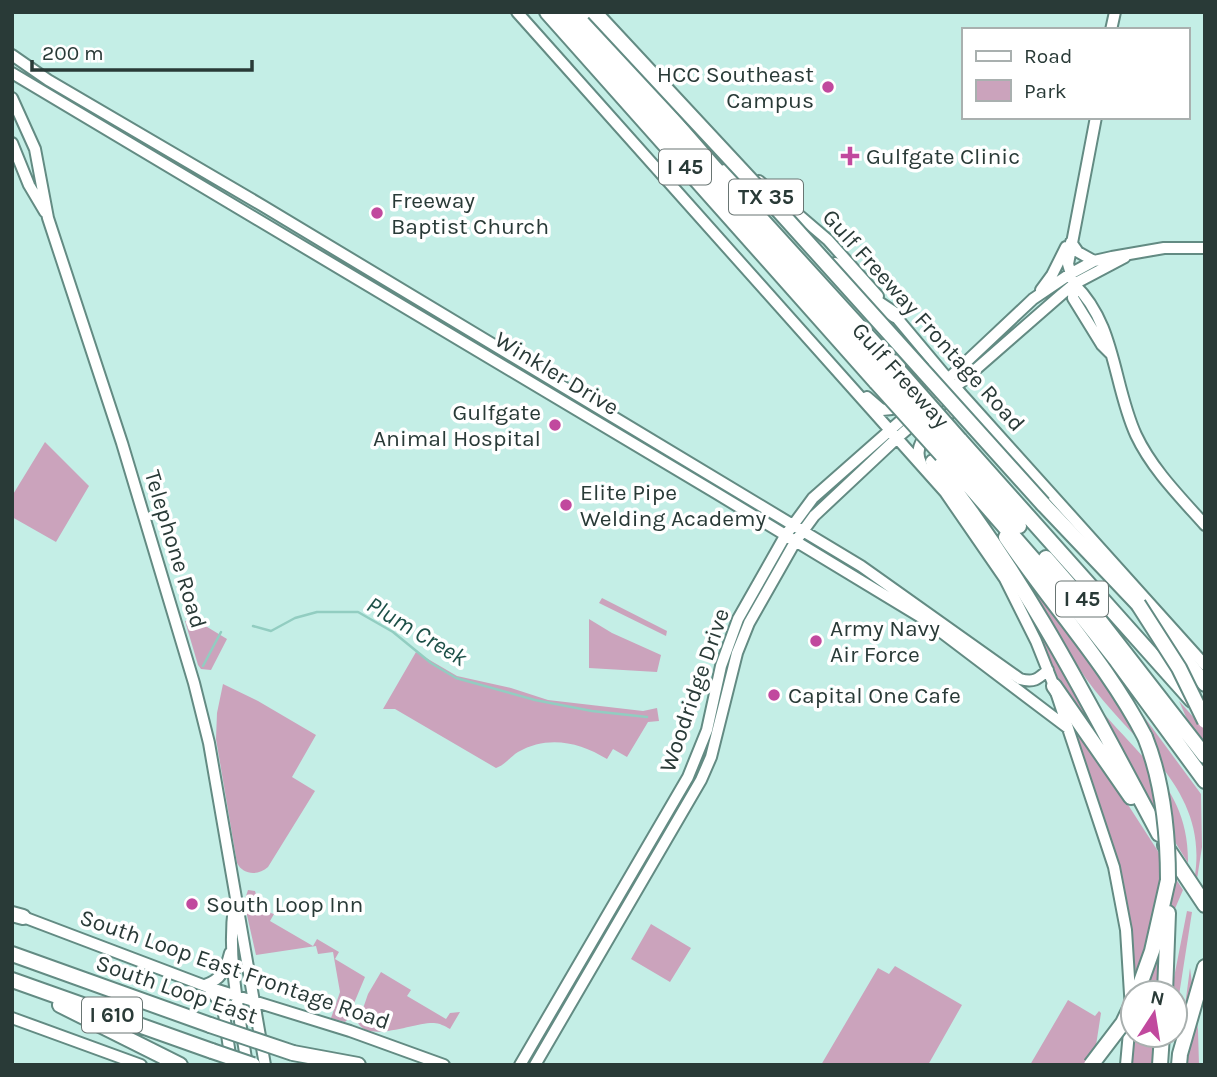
<svg xmlns="http://www.w3.org/2000/svg" width="1217" height="1077" viewBox="0 0 1217 1077" font-family="Karla,sans-serif">
<style>
.green{fill:#cba3bc}
.lines{fill:none;stroke-linecap:round;stroke-linejoin:round}
.stream{stroke:#92cdc1;stroke-width:2.5}
.secondary-casing{stroke:#638b83;stroke-width:14}
.highway-casing{stroke:#638b83;stroke-width:18}
.secondary{stroke:#fff;stroke-width:10}
.highway{stroke:#fff;stroke-width:14}
.highway-bridge-casing{stroke:#638b83;stroke-width:18;stroke-linecap:butt}
.highway-bridge{stroke:#fff;stroke-width:14}
.poi-dot{fill:#c1499e;stroke:#fff;stroke-width:2.5}
.labels{text-anchor:middle;stroke-width:7;stroke-linejoin:round;paint-order:stroke}
.shield{fill:#fff;stroke:#697573;stroke-width:2}
.shield-label{font-size:21px;font-weight:bold;fill:#293a37}
.poi-label{font-size:23px;fill:#293a37;stroke:#fff;text-anchor:start}
.street-label{font-size:23px;fill:#293a37;stroke:#fff}
.water-label{font-size:24px;font-style:italic;fill:#1c4f47;stroke:#fff}
</style>
<rect width="100%" height="100%" fill="#c4eee6"/>
<path class="green" d="M45,442L89,486L56,542L12,517V496Z
M1017,559L1083,634L1201,794L1202,847L1197,879L1195,875C1208,787 1132,743 1087,680C1060,642 1039,600 1017,559Z
M602,598L667,631L666,636L599,603Z
M194,619L227,639L211,670L201,669L198,665L185,621Z
M589,619L612,633L661,655L657,672L589,668Z
M1036,629L1042,633L1106,751L1062,687Z
M416,652L457,676L511,688L548,700L643,711L657,708L659,721L648,722L627,757L613,749L607,759C579,742 548,735 518,752C510,757 505,765 496,768L395,709H383Z
M223,684L258,701L316,735L292,777L315,791L268,867C258,876 243,875 237,863L216,739L217,713Z
M1179,701L1205,730V749L1193,733Z
M1063,704L1183,890L1171,918L1137,980H1133L1132,935L1121,877Z
M1105,715C1147,763 1189,794 1188,863L1152,805L1103,717Z
M248,890L255,891C259,903 261,910 274,914L270,921L313,946L317,939L339,952L335,959L365,977L347,1020L345,1022L331,1018L340,992L333,952L318,954L316,946L256,955L244,902Z
M1187,911L1192,912L1175,1021V993H1171Z
M651,924L691,948L670,982L631,959Z
M1171,931L1174,933L1162,993H1140L1155,957Z
M895,966L962,1005L928,1065H821L878,968L889,974Z
M1190,968L1198,1030L1199,1065H1181L1183,1021Z
M381,972L411,990L407,996L446,1019L450,1013L460,1012L450,1029C445,1026 439,1023 434,1023C415,1022 369,1043 358,1023L368,994Z
M1068,1000L1095,1016L1099,1011L1101,1013L1093,1065H1030Z
M1133,1035H1156L1154,1065H1131Z"/>
<g class="lines">
<path class="stream" d="M253,626L271,631L295,618L317,612H358L393,632L431,663L456,678L535,700L592,711L647,717
M203,666L221,632"/>
<g class="secondary-casing">
<path id="secondary" d="M517,12L945,492L1005,579L1036,641L1054,686L1114,867L1126,930L1131,1010L1126,1065
M1111,30L1115,12
M12,55L48,80L263,206L861,566L1020,679C1034,683 1038,679 1048,670
M12,73L716,493L924,619L1068,728
M12,98L35,149L48,218L122,443L194,683L209,743L265,1065
M1096,117L1068,264L1074,284L1073,298L1102,345L1110,353
M12,143L29,185L45,212
M759,181L828,240L878,296
M1071,242L1078,252L1094,261
M1074,284C1116,324 1113,385 1136,435C1152,469 1180,497 1205,525
M1041,290L1052,275L1066,247
M891,311L948,379L1205,665
M867,397L882,410L892,409L925,379L928,369
M921,463C910,441 937,426 952,411L963,412
M234,906C227,959 239,1012 247,1065
M18,915L208,987L350,1031L444,1065
M205,985C221,980 226,969 230,953
M208,987L223,1007L231,1062
M12,1018L141,1065
M520,1065L688,777L707,730L721,666L738,619L785,536L813,498L948,379L1033,299L1070,274L1094,261L1112,257L1164,248H1205
M535,1065L701,780L711,757L737,653L749,623L795,542L814,516L896,439L1062,294L1074,284L1125,257"/>
</g>
<g class="highway-casing">
<path id="highway" d="M547,12L876,382
M562,12L884,374
M579,12L713,166L894,365
M725,172L738,179L762,200
M835,265L877,303L895,315
M960,440L1192,700
M950,449L1019,526
M942,455L1069,600L1117,661L1205,781
M933,462C1025,576 1090,705 1159,834
M1043,504L1158,625L1205,684
M1006,537C1051,604 1108,665 1145,737
M1046,558L1093,612L1205,756
M1054,686L1131,797
M1165,845L1205,905
M12,914L23,917
M12,954L210,1025
M12,980L212,1051
M1137,993L1152,951L1168,880
M1165,993L1168,913
M60,1005L180,1065
M293,1053L358,1065
M1160,1065L1162,1035
M1179,1065L1180,1054L1205,967"/>
</g>
<use href="#secondary" class="secondary"/>
<use href="#highway" class="highway"/>
<g class="highway-bridge-casing">
<path id="highway-bridge" d="M594,12L781,213L1043,504
M894,365L960,440
M884,374L950,449
M876,382L942,455
M1138,604L1179,668L1205,721
M1145,737C1163,782 1168,831 1168,880
M210,1025L293,1053
M212,1051L253,1065
M1091,1065L1123,1023L1133,1002"/>
</g>
<use href="#highway-bridge" class="highway-bridge"/>
</g>
<g class="poi-dot">
<circle cx="828" cy="87" r="7"/>
<path d="M846.5 145.5h7v7h7v7h-7v7h-7v-7h-7v-7h7z"/>
<circle cx="377" cy="213" r="7"/>
<circle cx="555" cy="425" r="7"/>
<circle cx="566" cy="505" r="7"/>
<circle cx="816" cy="641" r="7"/>
<circle cx="774" cy="695" r="7"/>
<circle cx="192" cy="904" r="7"/>
</g>
<g class="labels">
<g class="shield">
<rect x="659" y="149.5" width="52" height="35" rx="5"/>
<rect x="729" y="179.5" width="74" height="35" rx="5"/>
<rect x="1056" y="581.5" width="52" height="35" rx="5"/>
<rect x="82" y="997.5" width="60" height="35" rx="5"/>
</g>
<g class="shield-label">
<text x="685" y="174">I 45</text>
<text x="766" y="204">TX 35</text>
<text x="1082" y="606">I 45</text>
<text x="112" y="1022">I 610</text>
</g>
<g class="poi-label">
<text x="814" y="82" text-anchor="end">HCC Southeast<tspan x="814" dy="26">Campus</tspan></text>
<text x="866" y="164">Gulfgate Clinic</text>
<text x="391" y="208">Freeway<tspan x="391" dy="26">Baptist Church</tspan></text>
<text x="541" y="420" text-anchor="end">Gulfgate<tspan x="541" dy="26">Animal Hospital</tspan></text>
<text x="580" y="500">Elite Pipe<tspan x="580" dy="26">Welding Academy</tspan></text>
<text x="830" y="636">Army Navy<tspan x="830" dy="26">Air Force</tspan></text>
<text x="788" y="703">Capital One Cafe</text>
<text x="206" y="912">South Loop Inn</text>
</g>
<g class="street-label">
<text transform="translate(924 320) rotate(48)" y="8">Gulf Freeway Frontage Road</text>
<text transform="translate(557 373) rotate(31)" y="8">Winkler Drive</text>
<text transform="translate(901 375) rotate(48)" y="8">Gulf Freeway</text>
<text transform="translate(176 549) rotate(73)" y="8">Telephone Road</text>
<text transform="translate(694 690) rotate(-71)" y="8">Woodridge Drive</text>
<text transform="translate(235 969) rotate(19)" y="8">South Loop East Frontage Road</text>
<text transform="translate(177 989) rotate(19)" y="8">South Loop East</text>
</g>
<g class="water-label">
<text transform="translate(417 631) rotate(31)" y="8">Plum Creek</text>
</g>
</g>
<rect width="1217" height="1077" fill="none" stroke="#293a37" stroke-width="28"/>
<rect x="962" y="28" width="228" height="91" fill="#ffffff" stroke="#a9b0af" stroke-width="2"/>
<rect x="976" y="51" width="35" height="10" fill="#ffffff" stroke="#a9b0af" stroke-width="2"/>
<text x="1024" y="63" font-size="21" fill="#293a37">Road</text>
<rect x="976" y="80" width="35" height="21" fill="#cba3bc" stroke="#a9b0af" stroke-width="2"/>
<text x="1024" y="98" font-size="21" fill="#293a37">Park</text>
<g transform="translate(1154 1014) rotate(12)"><circle r="33" fill="#ffffff" stroke="#a9b0af" stroke-width="2"/>
<path d="M0-5L12 26L0 18L-12 26Z" fill="#c1499e"/>
<text y="-10" font-size="19" font-weight="bold" text-anchor="middle" fill="#293a37">N</text>
</g>
<path d="M32 60v10h220v-10" fill="none" stroke="#293a37" stroke-width="3.5"/>
<text x="42" y="60" font-size="21" fill="#293a37" stroke="#ffffff" stroke-width="5" paint-order="stroke">200 m</text>
</svg>
